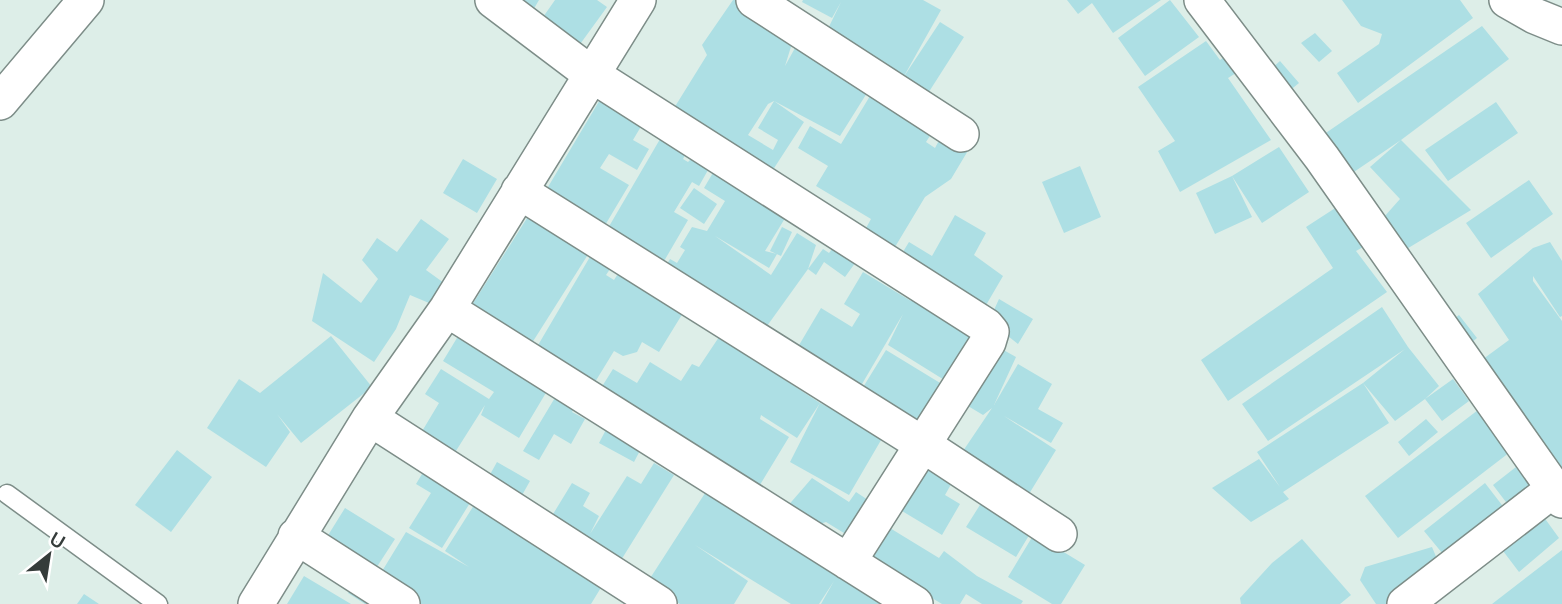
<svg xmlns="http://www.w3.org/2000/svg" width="1562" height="604" viewBox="0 0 1562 604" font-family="'Nunito Sans',sans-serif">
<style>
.building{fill:#addfe4;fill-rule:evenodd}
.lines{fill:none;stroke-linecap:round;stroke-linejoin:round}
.service-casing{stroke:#7d8d88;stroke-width:21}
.minor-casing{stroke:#7d8d88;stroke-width:38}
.service{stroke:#fff;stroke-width:18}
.minor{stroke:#fff;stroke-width:35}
</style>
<rect width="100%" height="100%" fill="#ddeee8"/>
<path class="building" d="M518,0H539L532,12Z
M555,0H597L607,7L578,47L541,20Z
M733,0H739L794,37L785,66L800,39L867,93L840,136L774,101L804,122L767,179L671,113L707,55L702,45ZM774,101L758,128L778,140L773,150L748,135L768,104Z
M803,0H923L941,10L903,78L940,22L964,37L925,98L823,39L841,2L832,18L802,2Z
M1067,0H1161L1113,33L1092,3L1078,14Z
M1170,0L1199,37L1145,76L1118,38Z
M1342,0H1460L1473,18L1358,103L1337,73L1379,44L1382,34L1361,26Z
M1482,26L1509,59L1401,140L1471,210L1405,250L1384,217L1400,199L1370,167L1401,140L1345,178L1317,139Z
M1315,33L1332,51L1319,62L1301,43Z
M1206,41L1220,60L1233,51L1244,68L1228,78L1271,140L1180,192L1158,151L1175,141L1138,87Z
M1280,61L1299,83L1288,92L1271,69Z
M873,91L935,128L926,142L935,148L943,133L969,149L951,179L925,197L889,257L860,239L871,219L816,186L828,166L798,148L810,126L841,144Z
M604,93L646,118L633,140L649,149L637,170L609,154L600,168L629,185L601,232L542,197Z
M1496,102L1518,133L1448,181L1425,150Z
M663,134L688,149L683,159L688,162L696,154L712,163L699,186L692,182L674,212L688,220L660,268L604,235Z
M1279,147L1309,192L1262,223L1232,176Z
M463,159L497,179L477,213L443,193Z
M1080,166L1101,217L1064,233L1042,182Z
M714,171L787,215L765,251L777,254L769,268L715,236L771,275L797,233L816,245L808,269L762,333L662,272L670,259L677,263L685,250L680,247L692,227L707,231L725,201L704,188Z
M1232,176L1252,217L1215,234L1196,193Z
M1529,180L1553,214L1491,258L1466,223Z
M694,188L717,204L704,224L680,208Z
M1343,203L1370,243L1356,251L1387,292L1228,401L1201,360L1333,268L1306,227Z
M529,215L589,253L525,354L465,316Z
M955,215L986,233L974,255L1003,276L982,312L898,260L909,242L932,256Z
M421,219L449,239L426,270L444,283L429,303L410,295L396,329L374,362L312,321L323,273L361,303L378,279L362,260L377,238L397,252Z
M782,227L792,232L781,256L770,251Z
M1550,242L1562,261V316L1560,317L1533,276V281L1562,321V476L1475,365L1509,340L1478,294L1533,248Z
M823,249L829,253L832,249L841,255L843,249L858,259L845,277L824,262L816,275L808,269Z
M594,250L614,263L606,275L614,280L621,269L686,308L659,352L642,342L637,352L623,356L614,351L592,387L534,352Z
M863,272L911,301L918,295L985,336L954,386L888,345L903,314L855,396L792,357L821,308L852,327L860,314L844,304Z
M999,299L1033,319L1018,344L989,321Z
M1382,307L1408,347L1439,386L1425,399L1453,379L1469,401L1442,421L1425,399L1395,421L1363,383L1389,423L1283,492L1289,499L1251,522L1212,488L1259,459L1280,487L1257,452L1363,383L1405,349L1268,441L1242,404Z
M1459,315L1477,338L1467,346L1449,323Z
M460,333L550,386L519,438L481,415L485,405L454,454L421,433L439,403L425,394L441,369L489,399L494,392L443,361Z
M331,336L372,387L301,443L277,414L290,432L266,467L207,428L239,379L260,393Z
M719,337L820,403L884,435L849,495L790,462L820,403L797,438L761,415L760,419L789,437L755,493L596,396L613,369L637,383L650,362L681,381L692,364L699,367Z
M991,343L1016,357L994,405L1018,364L1052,384L1038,409L1063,423L1051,443L1004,416L1056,450L1024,502L985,477L991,468L963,451L992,408L983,415L958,400Z
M886,350L950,389L921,436L857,397Z
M559,391L578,402L572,412L585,419L571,444L554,434L539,460L523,451Z
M1482,407L1514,449L1398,538L1365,496Z
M1426,419L1438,432L1409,456L1398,442Z
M610,422L645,441L634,462L599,443Z
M177,450L212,477L171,532L135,505Z
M919,459L954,479L945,495L960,504L942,535L892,505Z
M497,462L530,481L516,506L483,487Z
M654,463L674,475L618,565L547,524L572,483L590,493L583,506L599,516L590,534L627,476L641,484Z
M1516,467L1535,493L1512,510L1493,485Z
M425,469L473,498L442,548L409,528L431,493L416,484Z
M812,478L849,502L856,492L877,506L857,541L826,522L813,526L786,508Z
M1485,483L1512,518L1452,565L1424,531Z
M709,487L901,604H821L834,581L819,604H791L695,545L748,581L734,604H680L647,583Z
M985,497L1034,527L1016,557L966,527Z
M476,502L605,581L591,604H415L376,581L406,532L469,567L445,551Z
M345,508L395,539L371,576L322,545Z
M1538,509L1559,538L1519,572L1497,543Z
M880,522L939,558L944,551L977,576L1023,601L1021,604H982L966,594L960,604H942L860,555Z
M1034,534L1085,565L1061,604H1052L1008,577Z
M1302,539L1351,595L1340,604H1241L1240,598L1272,563Z
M1432,547L1442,571L1416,574L1400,586L1406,600L1401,604H1376L1360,580L1365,567Z
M1562,550V604H1492Z
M304,576L351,604H287Z
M352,587L393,604H365L348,593Z
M84,594L99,604H77Z"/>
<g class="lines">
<g class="service-casing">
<path id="service" d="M7,494L158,604"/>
</g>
<g class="minor-casing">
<path id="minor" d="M493,0L591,74L986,326L991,332L988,342L848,562
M754,0L961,134
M1202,0L1322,158L1562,500
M1507,0L1535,16L1562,27
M0,102L86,0
M519,191L922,444L1059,534
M447,309L915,604
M370,418L659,604
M296,536L402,604
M256,604L370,418L447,309L638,0
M1405,604L1554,489"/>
</g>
<use href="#service" class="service"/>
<use href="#minor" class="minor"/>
</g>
<g transform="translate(49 555) rotate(30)" stroke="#ffffff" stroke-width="5" paint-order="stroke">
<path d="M0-5L12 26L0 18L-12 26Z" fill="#353c3a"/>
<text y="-10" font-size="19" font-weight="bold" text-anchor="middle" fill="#353c3a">U</text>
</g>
</svg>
